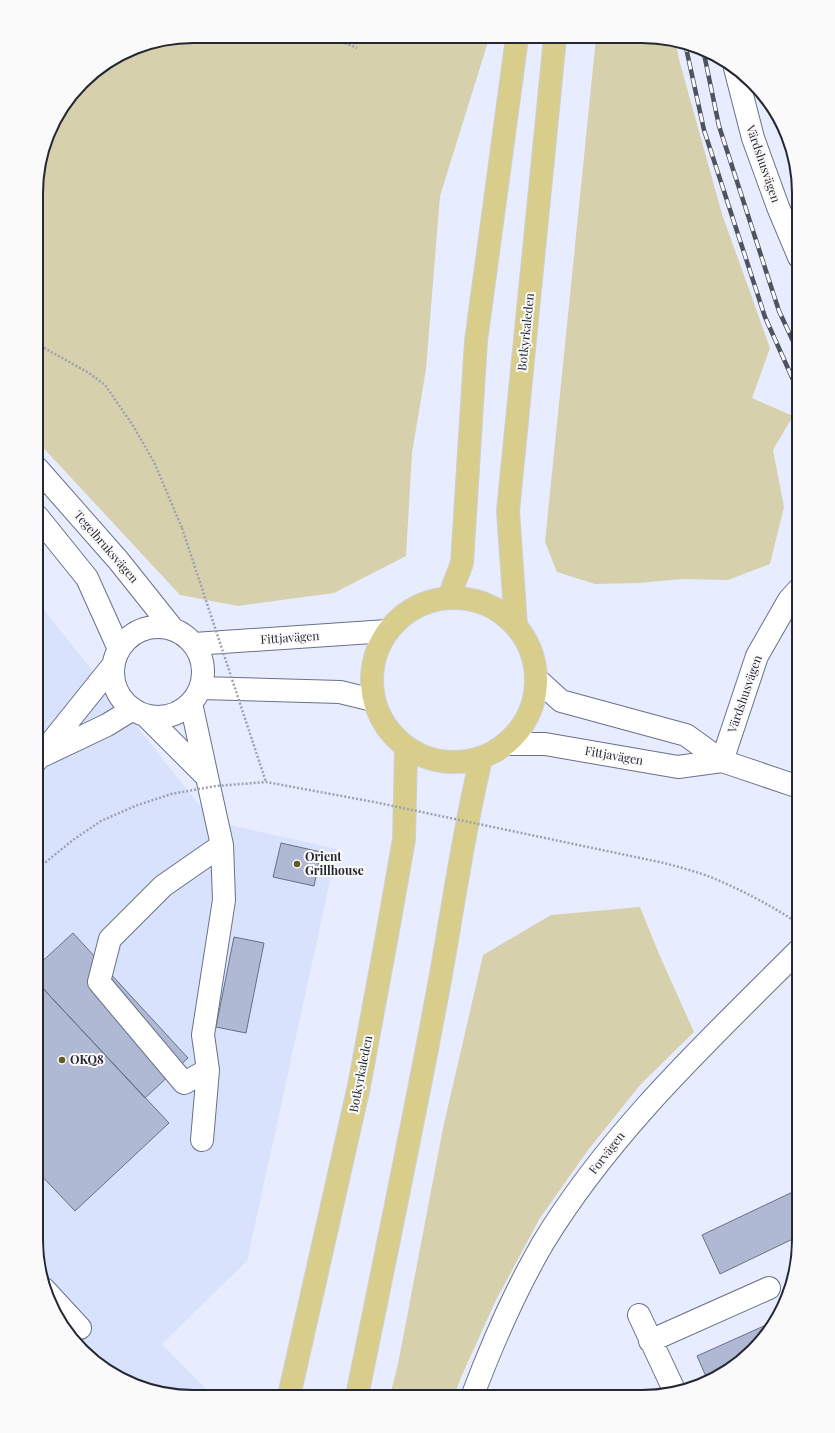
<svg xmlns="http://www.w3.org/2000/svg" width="835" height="1433" viewBox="0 0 835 1433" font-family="'Playfair Display',serif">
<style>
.built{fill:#d8e2fd}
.green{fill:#d7d0ac}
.building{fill:#b0b9d4;stroke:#687088}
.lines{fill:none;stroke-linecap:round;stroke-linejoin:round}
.minor-casing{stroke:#687189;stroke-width:24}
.major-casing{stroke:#cfd0d2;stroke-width:24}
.path{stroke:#9da2b1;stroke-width:2.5;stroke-dasharray:2 2;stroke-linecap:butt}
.minor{stroke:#fff;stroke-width:22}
.major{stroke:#d9cd8b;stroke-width:22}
.rail-casing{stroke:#4f535f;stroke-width:4.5}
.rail{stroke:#fafafa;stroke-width:3;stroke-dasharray:9;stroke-linecap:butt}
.path-bridge{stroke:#9da2b1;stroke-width:2.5;stroke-dasharray:2 2;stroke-linecap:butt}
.poi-dot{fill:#635a26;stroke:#fafafa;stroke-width:1.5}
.labels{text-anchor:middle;stroke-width:4;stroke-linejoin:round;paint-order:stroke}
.street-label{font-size:12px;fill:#252833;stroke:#fafafa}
.poi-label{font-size:12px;font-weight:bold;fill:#252833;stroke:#fafafa;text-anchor:start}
.rim{fill:none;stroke:#252833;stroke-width:2}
</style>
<rect width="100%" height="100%" fill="#e7edfe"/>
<path class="built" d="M37,601L212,821L337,849L247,1261L162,1344L213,1396H172L124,1381L90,1358L63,1328L44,1291L36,1240Z"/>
<path class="green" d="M193,36L487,38V45L440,196L426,369L412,453L406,556L334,593L238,606L180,595L37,441V173L52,123L89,75L133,48Z
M596,38L675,40L680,63L722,214L770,348L752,398L793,416L773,450L784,507L770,564L728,580L682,579L639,583L595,584L557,572L545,542Z
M640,907L659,954L694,1032L641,1084L588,1150L540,1218L496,1300L462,1375L454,1396H390L398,1364L443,1128L483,955L551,915Z"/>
<path class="building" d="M281,843L321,852L314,886L273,877Z
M73,933L188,1058L145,1098L36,981V967Z
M234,937L264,943L246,1033L216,1027Z
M36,981L169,1123L75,1211L36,1170Z
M799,1189V1236L720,1274L702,1235Z
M775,1321L767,1335L737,1365L708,1381L697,1356Z"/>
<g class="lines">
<g class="minor-casing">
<path id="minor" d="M735,68L753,138L778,207L799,257
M37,468L118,560L173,629
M37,516L87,578L119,649
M113 672a45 45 0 1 1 90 0a45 45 0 1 1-90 0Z
M194,644L387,631
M537,679L561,701L686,735L722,761L799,787
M201,688L340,692L373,700
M145,715L207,777L191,703
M506,744H545L678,767L722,761
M44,755L107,725L133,709
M37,760L114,664
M722,761L757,656L789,600L799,589
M207,777L222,845
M202,1140L208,1070L203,1035L224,900L222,845L163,886L110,939L99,982L184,1083L208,1070
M44,1289L80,1328
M639,1315L675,1392
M650,1341L769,1288
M472,1397C492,1344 515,1291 543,1243C611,1131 707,1042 799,950"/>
</g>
<g class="major-casing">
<path id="major" d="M449,597L462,563L476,341L517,38
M372 680a82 82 0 1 1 164 0a82 82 0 1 1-164 0Z
M516,626L508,511L555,38
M289,1396L359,1086L386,941L404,839L406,748
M357,1396C384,1263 412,1130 437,996C452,917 462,837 481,759"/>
</g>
<path class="path" d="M330,37L357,48
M37,344L89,373L105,385L132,424L154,462L182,528"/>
<use href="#minor" class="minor"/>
<use href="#major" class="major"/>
<g class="rail-casing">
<path id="rail" d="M685,43L704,130L765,317L799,393
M703,49L719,126L779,311L799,354"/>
</g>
<use href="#rail" class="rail"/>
<path class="path-bridge" d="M182,528L266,782
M36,870L73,840L101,821L135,806L171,794L216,786L266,782L374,802L664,863C683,868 702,873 720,881C747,893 774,907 799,924"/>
</g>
<g class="poi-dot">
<circle cx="297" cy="864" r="4"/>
<circle cx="62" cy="1060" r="4"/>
</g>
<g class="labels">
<g class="street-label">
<text transform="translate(763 164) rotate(71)" y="4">Värdshusvägen</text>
<text transform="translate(526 332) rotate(-84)" y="4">Botkyrkaleden</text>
<text transform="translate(106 547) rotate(49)" y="4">Tegelbruksvägen</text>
<text transform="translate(290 638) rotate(-4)" y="4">Fittjavägen</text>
<text transform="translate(745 694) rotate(-71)" y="4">Värdshusvägen</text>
<text transform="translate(614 756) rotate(10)" y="4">Fittjavägen</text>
<text transform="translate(361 1074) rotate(-79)" y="4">Botkyrkaleden</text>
<text transform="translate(607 1153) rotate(-52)" y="4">Forvägen</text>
</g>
<g class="poi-label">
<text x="305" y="861">Orient<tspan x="305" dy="14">Grillhouse</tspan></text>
<text x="70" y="1064">OKQ8</text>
</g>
</g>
<path d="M0 0H835V1433H0ZM193 43H642A150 150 0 0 1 792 193V1240A150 150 0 0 1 642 1390H193A150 150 0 0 1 43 1240V193A150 150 0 0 1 193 43Z" fill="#fafafa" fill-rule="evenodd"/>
<path class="rim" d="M193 43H642A150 150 0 0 1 792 193V1240A150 150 0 0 1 642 1390H193A150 150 0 0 1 43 1240V193A150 150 0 0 1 193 43Z"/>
</svg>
